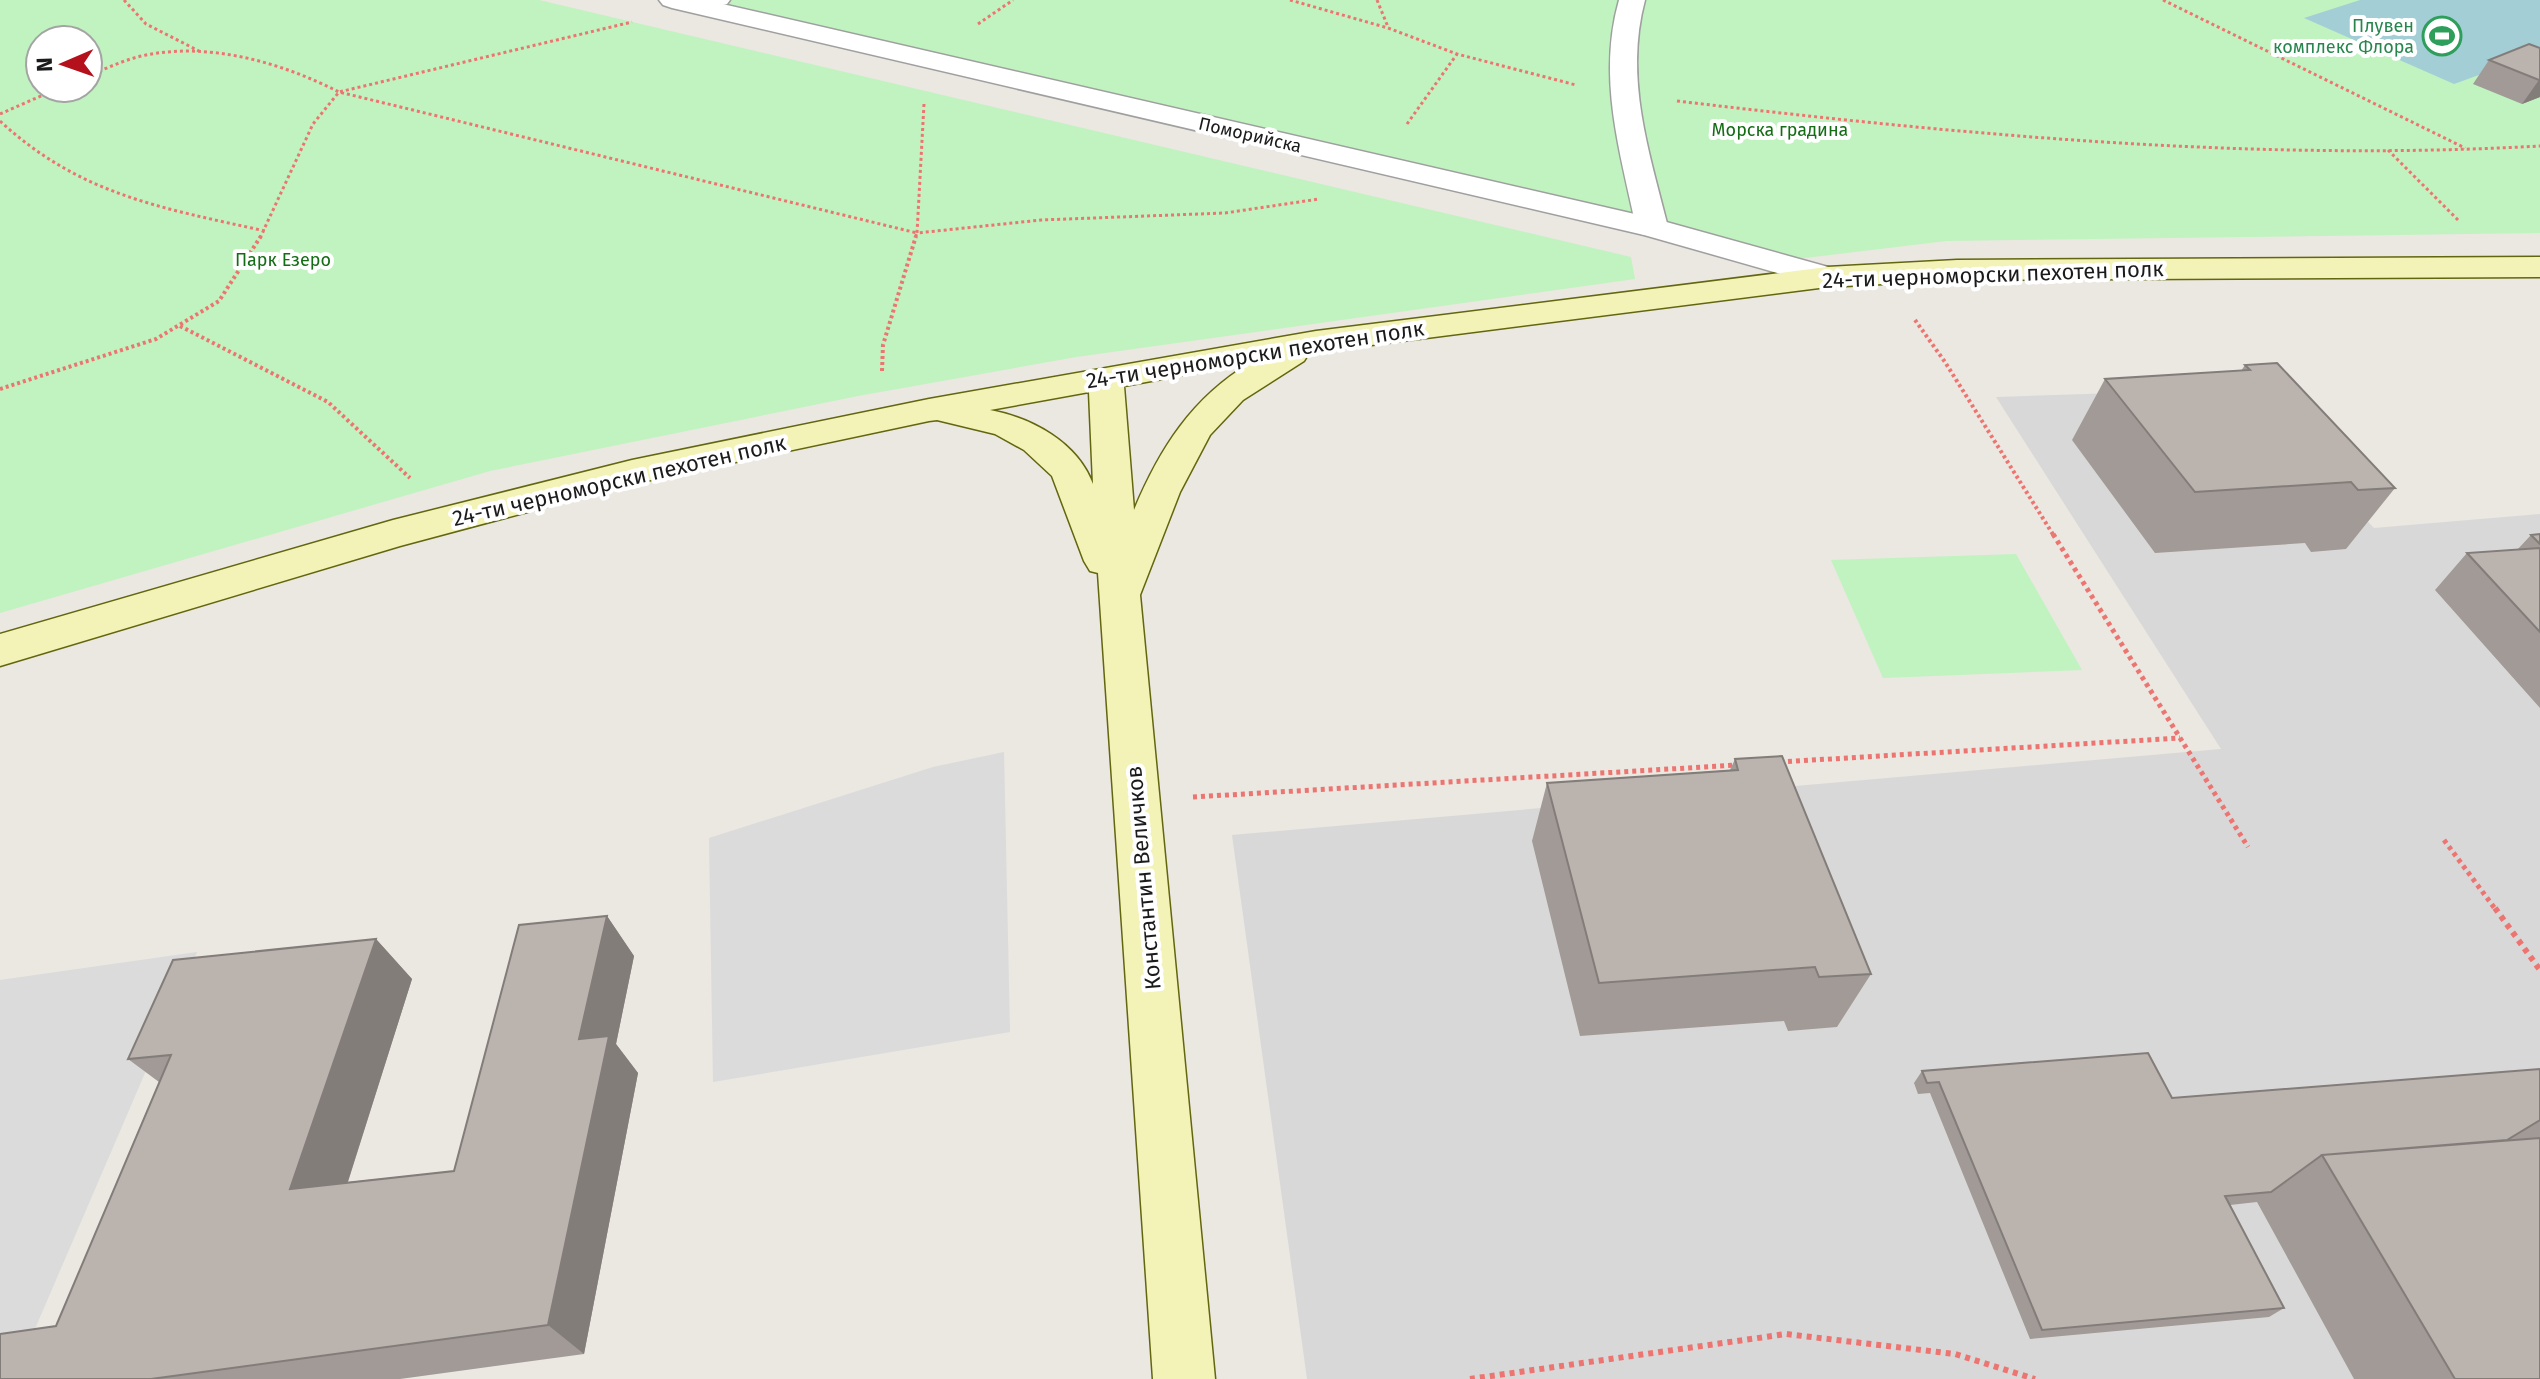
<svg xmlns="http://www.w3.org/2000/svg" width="2540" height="1379" viewBox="0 0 2540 1379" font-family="'Fira Sans',sans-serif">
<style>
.residential{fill:#d9d8d8}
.park{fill:#c0f3c0;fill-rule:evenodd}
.parking{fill:#dbdbdb}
.water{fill:#a4ced6}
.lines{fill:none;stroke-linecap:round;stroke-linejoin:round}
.service-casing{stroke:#9f9f9f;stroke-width:3}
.pedestrian-casing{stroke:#9f9f9f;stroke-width:3}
.minor-casing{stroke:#9f9f9f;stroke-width:3}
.secondary-casing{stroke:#62660e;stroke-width:3}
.path-far3{stroke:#ed7571;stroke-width:3;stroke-dasharray:3 3;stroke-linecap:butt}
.path-far2{stroke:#ed7571;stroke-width:4;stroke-dasharray:3 3;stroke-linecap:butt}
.path-far1{stroke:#ed7571;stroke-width:5;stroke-dasharray:4 4;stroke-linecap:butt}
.path{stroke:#ed7571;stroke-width:6;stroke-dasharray:5 5;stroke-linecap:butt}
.service{fill:#fff;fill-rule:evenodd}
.pedestrian{fill:#fff;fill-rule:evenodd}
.minor{fill:#fff;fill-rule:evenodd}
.secondary{fill:#f3f2b7;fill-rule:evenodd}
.wall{fill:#a19a96}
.shaded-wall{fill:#837d7a}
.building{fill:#bbb3ae;stroke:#837d7a;stroke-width:2}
.labels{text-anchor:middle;stroke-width:8;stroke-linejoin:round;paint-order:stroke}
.far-leisure-label{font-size:18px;fill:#27864d;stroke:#fff;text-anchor:end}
.far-park-label{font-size:18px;fill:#146d15;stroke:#fff}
.far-street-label{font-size:18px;fill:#1b1b1b;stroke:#fff}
.street-label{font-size:22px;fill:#1b1b1b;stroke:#fff}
</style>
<rect width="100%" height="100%" fill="#ebe7e1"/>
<path class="residential" d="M2241,389L2374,528L2540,514V1379H1307L1232,835L2221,749L1996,397Z"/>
<path class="park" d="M0,0H539L1631,257L1635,279L1076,357L858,396L490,471L0,613ZM40,40H88V88H40Z
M694,0H2540V233L1946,241L1772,262Z
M2016,554L2082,670L1883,678L1831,560Z"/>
<path class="parking" d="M1004,752L1010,1032L713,1082L709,838L933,767Z
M197,952L25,1352L0,1356V980Z"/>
<path class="water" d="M2360,0H2540V53L2454,84L2304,18Z"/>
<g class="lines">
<g class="service-casing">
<path id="service" d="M700,0H730L727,4L697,11L691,10L688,6L691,2Z"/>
</g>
<g class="pedestrian-casing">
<path id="pedestrian" d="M1619,0H1645C1624,78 1649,151 1668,227L1663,234L1652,236L1641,234L1636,227C1620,151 1597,77 1619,0Z"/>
</g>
<g class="minor-casing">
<path id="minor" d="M659,0H705L1652,218L1839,270L1843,277L1839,284L1827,287L1644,235L672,8L663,5Z"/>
</g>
<g class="secondary-casing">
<path id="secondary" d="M2540,257V277L1957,280L1827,287L1309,353L1304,361L1243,400L1210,435L1180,492L1140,595L1215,1379H1153L1098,573L1090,571L1084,561L1052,476L1024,450L995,434L937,420L929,421L632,484L400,546L0,666V634L393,520L632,460L929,399L1316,331L1827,267L1957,260ZM1250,363C1192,398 1160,448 1134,510L1124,386ZM1089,392L1093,484C1077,442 1032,418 990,410Z"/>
</g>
<path class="path-far3" d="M124,0L146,24L199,51
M1290,0L1388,28L1457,54L1576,85
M1377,0L1388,27
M2163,0L2465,148
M978,24L1013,0
M88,76C107,68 126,59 146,55C211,42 282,63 339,92L917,233L915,238
M1677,101C1963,135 2252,162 2540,146
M924,104L917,233L1041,220L1225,213L1319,199
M0,114L59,88
M0,121C80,195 162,208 265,231
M1407,124L1457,54
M2388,150L2460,222
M260,238L313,124L339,92L632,22"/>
<path class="path-far2" d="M1915,320L1945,362L2054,536
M180,326L328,402L410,478
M882,371L883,345L916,236
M0,389L156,339L219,301L261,236"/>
<path class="path-far1" d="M2053,534L2248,847
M1780,762L2180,738
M1193,797L1738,765
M2444,840L2496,910"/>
<path class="path" d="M2495,908L2540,970
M1470,1379L1786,1334L1955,1354L2035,1379"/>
<use href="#service" class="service"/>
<use href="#pedestrian" class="pedestrian"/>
<use href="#minor" class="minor"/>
<use href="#secondary" class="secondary"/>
</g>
<path class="wall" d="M2540,48V97L2522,104L2473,84L2489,60Z
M2245,365L2395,488L2346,549L2311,552L2305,543L2155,553L2072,440L2105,379L2241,371Z
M2540,534V708L2435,590L2467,553L2517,550L2531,535Z
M1735,759L1871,974L1837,1027L1788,1031L1784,1021L1580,1036L1532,841L1547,783L1730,770Z
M607,916L634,956L616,1044L638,1073L584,1354L400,1379H0L56,1326L159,1082L128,1059L376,939L412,979L348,1182L454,1171Z
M2540,1069V1379H2354L2257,1202L2230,1205L2284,1308L2269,1317L2030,1339L1930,1093L1918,1094L1914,1083L1922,1071L2172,1098Z"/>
<path class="shaded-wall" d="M2539,80H2540V97L2522,104Z
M607,916L634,956L616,1044L638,1073L584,1354L548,1325L579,1039Z
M376,939L412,979L335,1222L290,1189Z"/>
<path class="building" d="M2529,44L2540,48V80H2539L2489,60Z
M2277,363L2395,488L2358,490L2351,482L2195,492L2105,379L2250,370L2245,365Z
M2540,534V544L2531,535Z
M2540,548V632L2467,553Z
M1782,756L1871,974L1819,977L1815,967L1599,983L1547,783L1738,770L1735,759Z
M607,916L579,1039L609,1036L548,1325L151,1379H0V1334L56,1326L171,1055L128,1059L173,960L376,939L290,1189L454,1171L519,925Z
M2148,1053L2172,1098L2540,1069V1120L2507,1140L2322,1155L2271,1192L2225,1196L2284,1308L2042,1330L1939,1082L1927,1083L1922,1071Z
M2540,1138V1379H2455L2322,1155Z"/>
<defs>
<g id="stadium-ring" transform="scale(2)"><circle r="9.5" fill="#fff" stroke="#2e9e5b" stroke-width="1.5"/><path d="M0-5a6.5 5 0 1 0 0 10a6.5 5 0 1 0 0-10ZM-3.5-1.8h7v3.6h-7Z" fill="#2e9e5b"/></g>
</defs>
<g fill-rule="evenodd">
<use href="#stadium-ring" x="2442" y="36"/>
</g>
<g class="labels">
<g class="far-leisure-label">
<text x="2414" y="32">Плувен<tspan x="2414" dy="21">комплекс Флора</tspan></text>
</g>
<g class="far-park-label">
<text x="1780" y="136">Морска градина</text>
<text x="283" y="266">Парк Езеро</text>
</g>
<g class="far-street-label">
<text transform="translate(1250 135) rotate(13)" y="6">Поморийска</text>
</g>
<g class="street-label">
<text transform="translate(1993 274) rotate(-2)" y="8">24-ти черноморски пехотен полк</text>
<text transform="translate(1255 354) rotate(-9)" y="8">24-ти черноморски пехотен полк</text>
<text transform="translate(619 480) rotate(-13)" y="8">24-ти черноморски пехотен полк</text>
<text transform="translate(1143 878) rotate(-95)" y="8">Константин Величков</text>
</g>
</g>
<g transform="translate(64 64) rotate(268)"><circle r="38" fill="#ffffff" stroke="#a4a4a4" stroke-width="2"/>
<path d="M0-6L14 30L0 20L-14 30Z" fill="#b4111c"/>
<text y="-12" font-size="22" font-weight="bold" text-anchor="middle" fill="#1b1b1b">N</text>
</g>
</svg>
